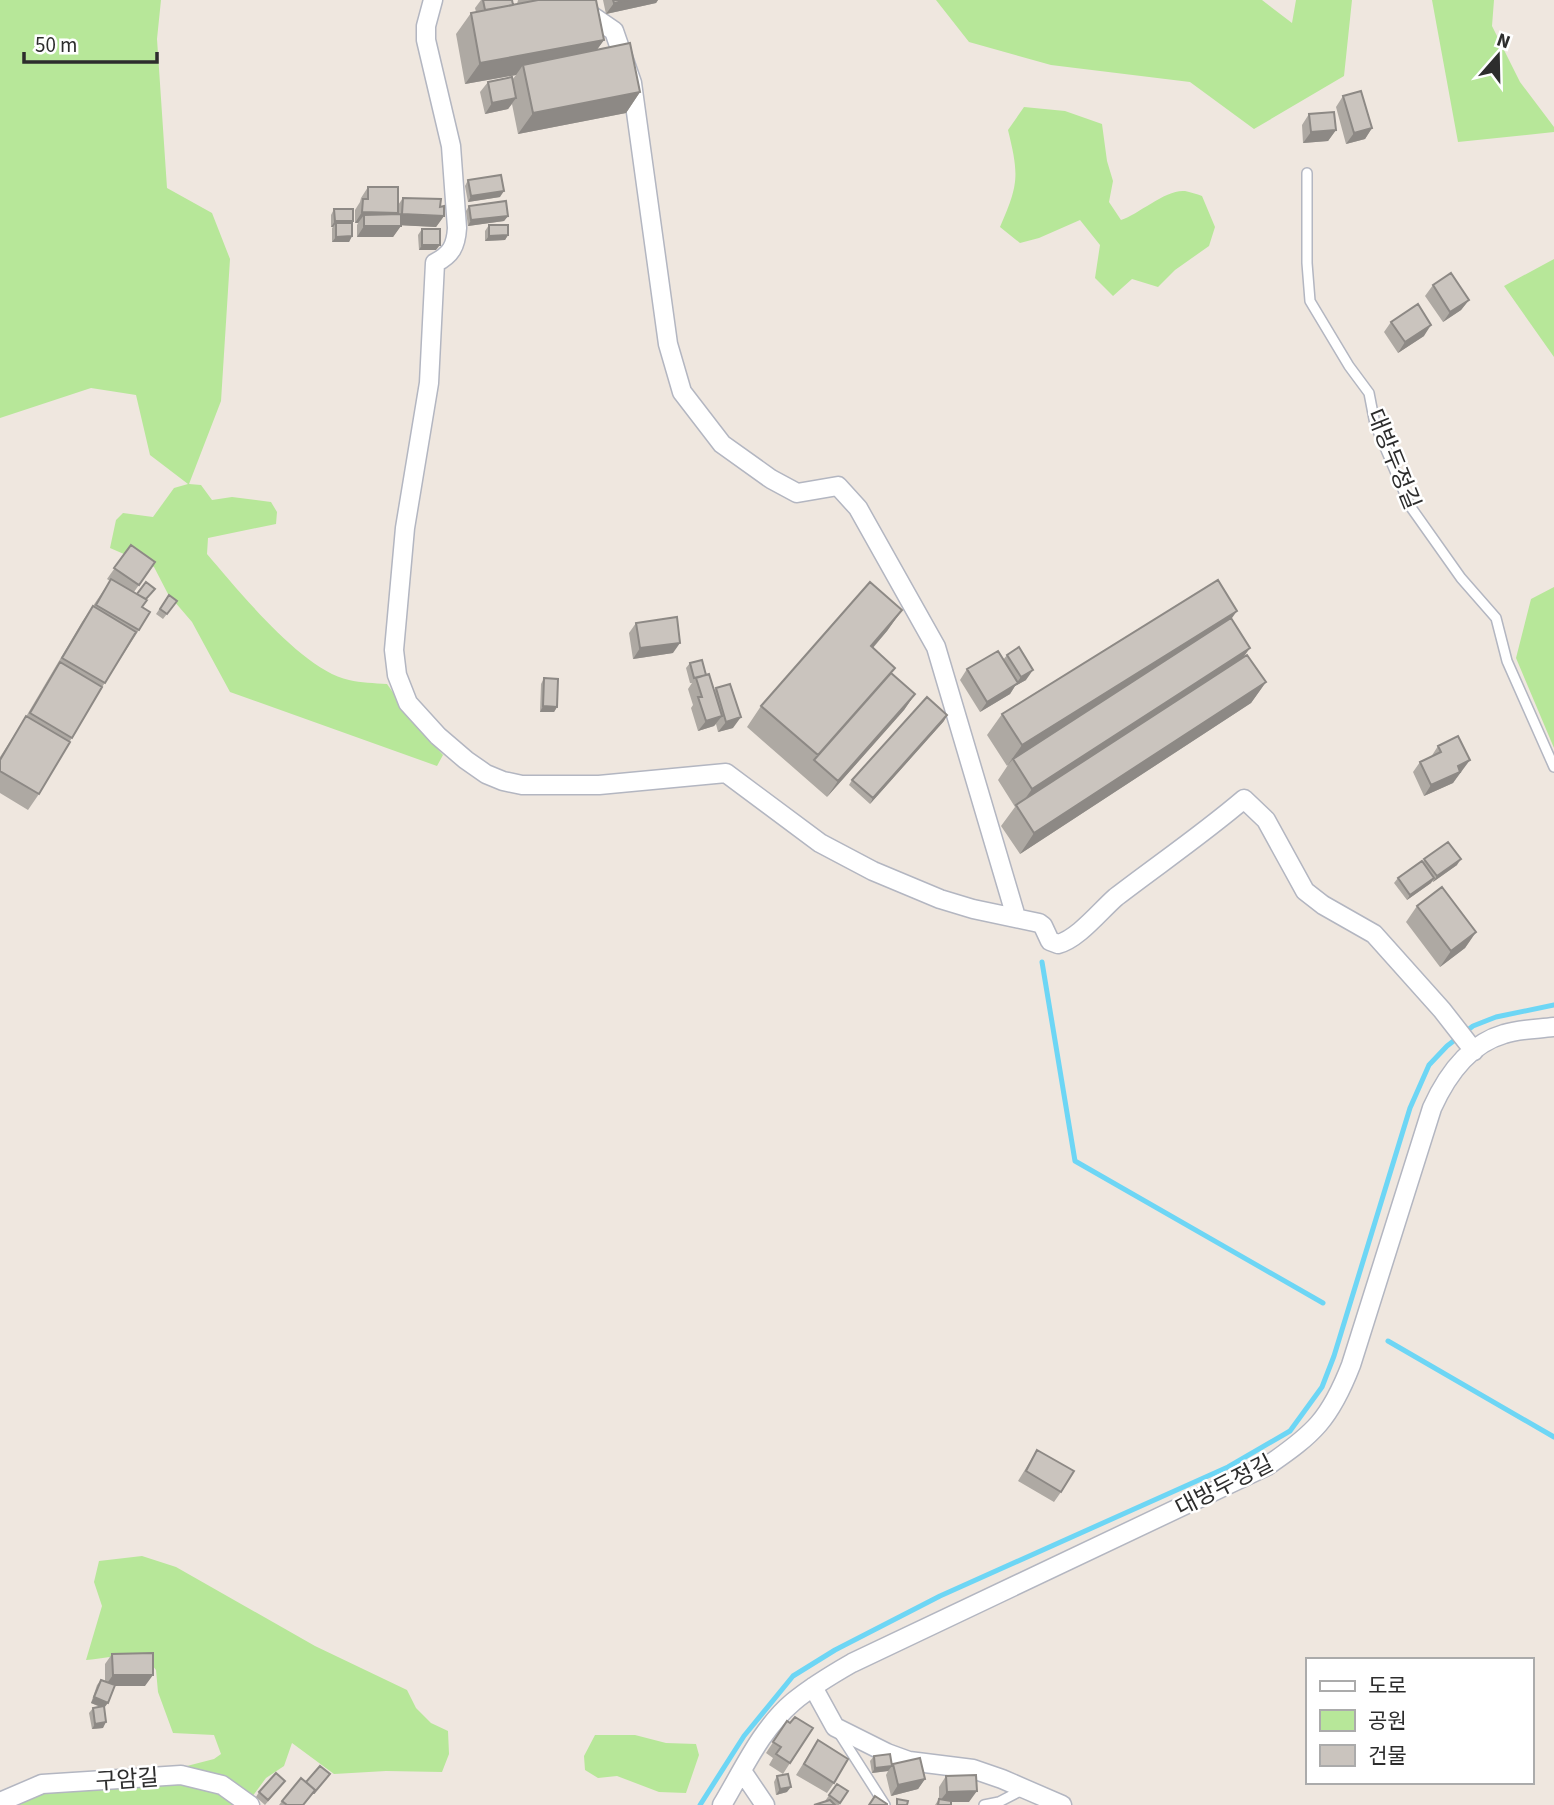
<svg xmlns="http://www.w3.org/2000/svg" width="1554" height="1805" viewBox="0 0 1554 1805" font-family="'Source Sans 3','Noto Sans KR',sans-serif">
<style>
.green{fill:#b7e799}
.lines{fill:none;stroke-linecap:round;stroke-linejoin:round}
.stream{stroke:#6dd6f5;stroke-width:5}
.service-casing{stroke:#b3b6c1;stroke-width:12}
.minor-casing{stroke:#b3b6c1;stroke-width:21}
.service{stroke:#fff;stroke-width:9}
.minor{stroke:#fff;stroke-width:18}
.wall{fill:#aea9a3}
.shaded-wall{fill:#8d8985}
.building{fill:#cac4be;stroke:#8d8985;stroke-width:2}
.labels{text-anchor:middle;stroke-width:5;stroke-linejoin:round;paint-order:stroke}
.street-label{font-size:23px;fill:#2d2d2d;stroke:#fff}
</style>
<rect width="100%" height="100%" fill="#efe7df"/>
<path class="green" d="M0,0H161L157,39L167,188L212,213L230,259L221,401L189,484L201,485L212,500L232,497L271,502L277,512L276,524L208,538L207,554C238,590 302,670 349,680C361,683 374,683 387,684L417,726L443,755L437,766L230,692L192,622L168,594L154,567L110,548L116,520L123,513L153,517L174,488L188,484L150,455L136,395L91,388L0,418Z
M936,0H1262L1292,23L1296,0H1352L1344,76L1254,129L1190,82L1051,65L969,42Z
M1432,0H1494L1492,26L1520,82L1554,127V132L1458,142Z
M1024,107L1065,111L1102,124L1107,161L1113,181L1109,202L1121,220C1139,214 1166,189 1185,191C1190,192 1197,194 1202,196L1215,227L1209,246L1175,270L1158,287L1132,279L1113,296L1095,278L1100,245L1080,220L1039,238L1020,243L1000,227C1019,184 1019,175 1008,130Z
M1554,259V357L1504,286Z
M1554,587V748L1516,658L1531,599Z
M142,1556L176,1567L315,1646L407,1690L416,1708L431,1723L448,1731L449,1754L442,1772L386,1771L334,1774L292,1743L284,1766L266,1778L252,1797L254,1805H8L40,1789L183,1767L214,1759L221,1754L214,1735L173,1733L158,1692L156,1670L146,1657C123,1653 108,1658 86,1660L102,1606L94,1582L99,1561Z
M595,1735H635L666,1743L696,1744L699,1755L686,1793L659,1792L617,1776L598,1778L585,1770L584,1756Z"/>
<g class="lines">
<path class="stream" d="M1042,962L1075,1161L1323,1303
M1388,1341L1554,1437
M700,1805L744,1736L793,1676L835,1650L940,1596L1228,1467L1290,1431L1322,1387L1334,1356L1410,1108L1429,1065L1447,1046L1473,1026L1496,1017L1554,1005"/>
<g class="service-casing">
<path id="service" d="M1307,173V263L1310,301L1349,366L1369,393L1375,424L1410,506L1461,578L1496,618L1507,661L1554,767
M839,1733L885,1805
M984,1805L999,1802L1024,1789"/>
</g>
<g class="minor-casing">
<path id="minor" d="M433,0L426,26V40L451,146L457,228C456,246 451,255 435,263L429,383L405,528L394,650L397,675L408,703L438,736L466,760L486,774L503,781L522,785H599L726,773L820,843L873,871L940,899L973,909L1039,923L1043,926L1050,941L1058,944C1078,939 1100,911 1116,897C1159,864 1203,834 1244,799L1266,820L1305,891L1323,905L1374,934L1442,1010L1474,1051
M569,0L614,31L632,83L668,344L682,392L722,444L771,479L797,493L838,486L858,508L936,647L1016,917
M813,1687L835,1727L887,1753L909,1761L973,1769L1002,1779L1062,1805
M742,1771L765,1805
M0,1802L42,1784L181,1775L222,1785L250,1805
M722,1805C743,1770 761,1729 793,1702C811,1687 831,1675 852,1663L1267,1466C1314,1434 1330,1419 1351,1365L1432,1108C1446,1077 1469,1044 1504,1034C1519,1029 1538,1029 1554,1027"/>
</g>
<use href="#service" class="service"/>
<use href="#minor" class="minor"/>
</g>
<path class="wall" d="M481,0H512L513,5L517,4L518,0H596L604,40L596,50L640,92L626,113L518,134L512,104L508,109L485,114L480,92L488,82L512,80L516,75L465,84L456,34L471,13L476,12L475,8Z
M603,0H658L656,3L606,14Z
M1343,96L1372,128L1365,139L1346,144L1336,107Z
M1309,114L1336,130L1328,141L1303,143L1302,125Z
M468,180L500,197L468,202L465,186Z
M368,187L398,205L403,198L440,207L444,216L436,227L401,225L393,237H357V225L358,223H355V210L360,202L361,198Z
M469,206L508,216L504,221L468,226L466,211Z
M334,209L353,221L352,236L349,242H332V228L333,227H331V215Z
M489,225L508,235L505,240L485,241V231Z
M422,229L436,250H419L418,235Z
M1433,285L1469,300L1461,310L1443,322L1425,296Z
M1391,322L1424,336L1398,353L1384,332Z
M131,545L155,562L134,592L146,600L142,607L139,630L97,695L39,794L28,810L0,793V757L24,720L82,622L110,581L107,579Z
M169,595L177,601L163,619L156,614Z
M902,610L887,631L873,648L891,673L915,694L904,710L827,797L747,727L761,706Z
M1231,619L1244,657L1266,682L1251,703L1020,854L1001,826L1015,807L998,780L1008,765L1007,766L987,735L1002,714Z
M636,623L673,653L633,659L629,633Z
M1007,655L1026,680L1015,686L1010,694L980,712L960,680L967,669L1003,660Z
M690,663L706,675L714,691L716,688L733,728L718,732L716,724L714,726L698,731L691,708L693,705L688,689L692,683H690L686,668Z
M544,678L557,707L554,712H540L541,684Z
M944,721L870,804L849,785L852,780Z
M1438,746L1462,771L1460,772L1453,783L1424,796L1413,772L1420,762L1431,757Z
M1424,859L1457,865L1433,882L1432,881L1431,883L1407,900L1394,883L1398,878L1423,862Z
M1417,906L1476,932L1465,948L1440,967L1406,922Z
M1037,1450L1061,1492L1054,1502L1018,1481Z
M112,1654L145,1686H115L104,1708L103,1728L92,1729L89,1713L93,1708L100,1707L91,1703L97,1685L101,1680L105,1681V1664Z
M787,1721L790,1763L783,1774L769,1765L773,1758L766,1753Z
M818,1740L834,1783L827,1793L796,1775Z
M874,1756L892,1766L893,1764L925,1779L918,1789L891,1796L886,1775L888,1771L872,1773L870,1761Z
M330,1774L304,1805H279L282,1801Z
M777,1776L787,1792L776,1795L774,1782Z
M946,1776L969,1802H951V1805H935L939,1799V1787Z
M285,1781L265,1805L256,1797L259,1792Z
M837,1784L848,1791L839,1805H814L825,1801Z"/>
<path class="shaded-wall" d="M628,0H658L656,3L606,14L614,3Z
M604,40L589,61L523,65L516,75L465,84L480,63Z
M640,92L626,113L518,134L533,113Z
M516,98L508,109L485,114L492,103Z
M1372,128L1365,139L1346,144L1354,133Z
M1336,130L1328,141L1303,143L1311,132Z
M504,191L500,197L468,202L471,196Z
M362,212L398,213L391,223L364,215L358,223H355Z
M402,214L444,216L436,227L395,225Z
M508,216L504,221L468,226L471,220Z
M335,221H353L349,227L336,223L333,227H331Z
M364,226H401L393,237H357Z
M508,235L505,240L485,241L489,236Z
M352,236L349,242H332L336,237Z
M422,245H440L436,250H419Z
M1469,300L1461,310L1443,322L1450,312Z
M1431,325L1424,336L1398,353L1405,342Z
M902,610L887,631L856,667L871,646Z
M1237,611L1222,632L1013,759L1007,766L1022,745Z
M680,643L673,653L633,659L640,648Z
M1250,648L1235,669L1017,810L1032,789Z
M1033,670L1026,680L1015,686L1010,694L980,712L987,702L1015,685L1021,677Z
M1266,682L1251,703L1020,854L1034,833Z
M915,694L904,710L827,797L838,781Z
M543,706L557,707L554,712H540Z
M947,715L944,721L870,804L873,798Z
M722,716L714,726L698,731L706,721Z
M741,717L733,728L718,732L726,722Z
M1470,760L1453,783L1424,796L1431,785L1458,766Z
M1461,859L1457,865L1433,882L1437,876Z
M1434,878L1431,883L1407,900L1410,895Z
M1476,932L1465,948L1440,967L1451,951Z
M113,1675H153L145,1686H105Z
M94,1697L108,1703L104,1708L91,1703Z
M106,1722L103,1728L92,1729L95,1724Z
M892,1766L888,1771L872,1773L875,1768Z
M925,1779L918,1789L891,1796L898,1785Z
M791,1787L787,1792L776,1795L780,1789Z
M977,1791L969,1802H939L947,1792Z"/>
<path class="building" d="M483,0H512L513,5L485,10Z
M538,0H596L604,40L480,63L471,13Z
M613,0H628L614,3Z
M630,43L640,92L533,113L523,65Z
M512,77L516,98L492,103L488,82Z
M1361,91L1372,128L1354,133L1343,96Z
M1334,112L1336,130L1311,132L1309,114Z
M501,175L504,191L471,196L468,180Z
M368,187H398V213L362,212L363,199H368Z
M403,198L441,199L440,207L444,206V216L402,214Z
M506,201L508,216L471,220L469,206Z
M334,209H353V221H335Z
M401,214V226H364V215Z
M336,223H352V236L336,237Z
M489,225H508V235L489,236Z
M422,229H440V245H422Z
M1451,273L1469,300L1450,312L1433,285Z
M1418,304L1431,325L1405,342L1391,322Z
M131,545L155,562L139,585L114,568Z
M111,579L147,600L142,607L150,612L139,630L96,605Z
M1218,580L1237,611L1022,745L1002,714Z
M146,582L155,589L146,599L137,594Z
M870,582L902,610L871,646L895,668L818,755L761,706Z
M169,595L177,601L167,614L160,609Z
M93,606L136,632L105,683L62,658Z
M677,617L680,643L640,648L636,623Z
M1231,618L1250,648L1032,789L1013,759Z
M1019,647L1033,670L1021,677L1007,655Z
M998,651L1018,683L987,702L967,669Z
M1247,655L1266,682L1034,833L1016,805Z
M702,660L706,675L694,678L690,663Z
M60,662L102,687L72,738L30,713Z
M891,673L915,694L838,781L814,760Z
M709,674L722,716L706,721L698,697H702L696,678Z
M544,678L558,679L557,707L543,706Z
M730,684L741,717L726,722L716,688Z
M927,697L947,715L873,798L852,780Z
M26,716L70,742L39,794L0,771V760Z
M1458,736L1470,760L1458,766L1460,772L1431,785L1420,762L1441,752L1438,746Z
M1448,842L1461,859L1437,876L1424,859Z
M1422,861L1434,878L1410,895L1398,878Z
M1442,887L1476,932L1451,951L1417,906Z
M1037,1450L1074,1471L1061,1492L1026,1471Z
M153,1653V1675H113L112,1654Z
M101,1680L115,1685L108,1703L94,1697Z
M104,1706L106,1722L95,1724L93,1708Z
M795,1717L813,1728L790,1763L776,1754L781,1747L773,1742L787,1721L790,1723Z
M818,1740L848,1759L834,1783L804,1764Z
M890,1754L892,1766L875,1768L874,1756Z
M920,1758L925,1779L898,1785L893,1764Z
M320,1766L330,1774L314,1793H313L315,1790L306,1782Z
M276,1773L285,1781L268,1800L259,1792Z
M788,1774L791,1787L780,1789L777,1776Z
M976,1775L977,1791L947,1792L946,1776Z
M301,1778L315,1790L303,1805H287L282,1801Z
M837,1784L848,1791L840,1803L829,1795Z
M875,1796L887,1804V1805H869Z
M897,1799L908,1801L907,1805H897Z
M939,1799L951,1801V1805H938Z
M830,1800L835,1805H814Z"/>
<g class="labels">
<g class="street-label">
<text transform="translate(1394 459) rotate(68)" y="8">대방두정길</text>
<text transform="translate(1224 1485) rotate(-27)" y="8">대방두정길</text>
<text transform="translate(127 1779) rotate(-4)" y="8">구암길</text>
</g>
</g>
<rect x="1306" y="1658" width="228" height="126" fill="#ffffff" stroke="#ababab" stroke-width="2"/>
<rect x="1320" y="1681" width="35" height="10" fill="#ffffff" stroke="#ababab" stroke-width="2"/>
<text x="1368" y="1693" font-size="21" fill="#2d2d2d">도로</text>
<rect x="1320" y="1710" width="35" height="21" fill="#b7e799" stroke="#ababab" stroke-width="2"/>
<text x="1368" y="1728" font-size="21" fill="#2d2d2d">공원</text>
<rect x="1320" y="1745" width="35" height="21" fill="#cac4be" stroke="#ababab" stroke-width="2"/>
<text x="1368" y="1763" font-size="21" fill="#2d2d2d">건물</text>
<g transform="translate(1498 56) rotate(20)" stroke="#ffffff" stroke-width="5" paint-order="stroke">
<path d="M0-5L12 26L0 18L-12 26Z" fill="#2d2d2d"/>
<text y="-10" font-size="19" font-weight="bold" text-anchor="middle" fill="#2d2d2d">N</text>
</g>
<path d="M24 52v10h133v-10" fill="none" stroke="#2d2d2d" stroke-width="3.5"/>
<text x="35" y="52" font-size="21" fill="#2d2d2d" stroke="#ffffff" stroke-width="5" paint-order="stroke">50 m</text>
</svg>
